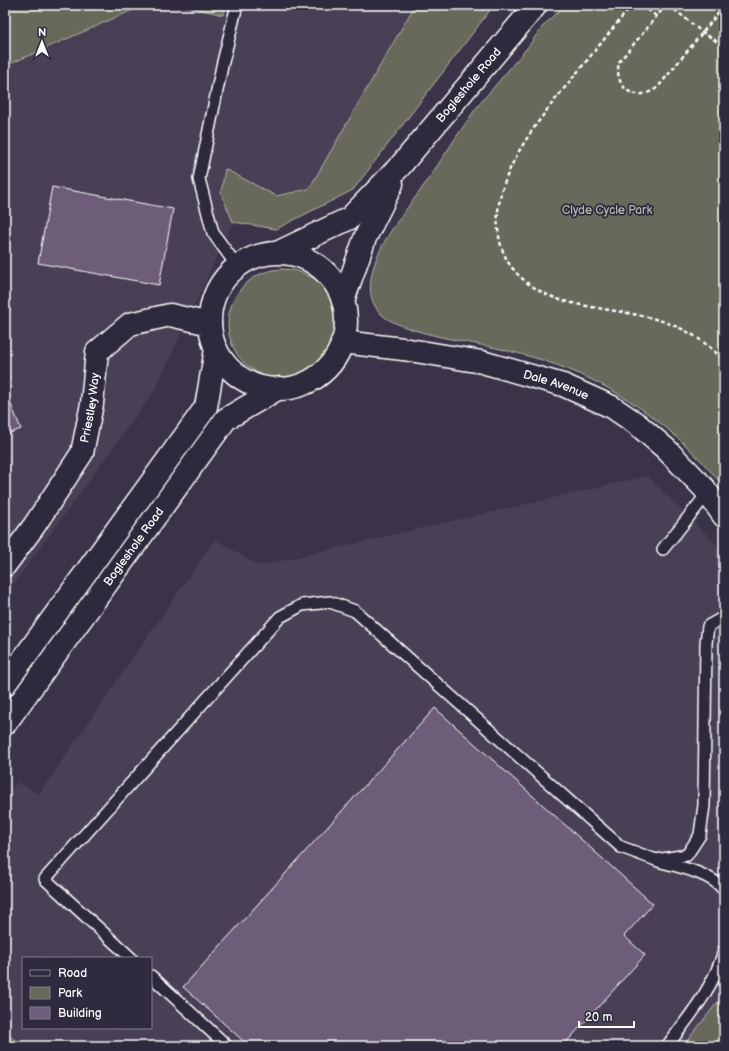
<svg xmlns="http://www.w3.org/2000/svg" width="729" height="1051" viewBox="0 0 729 1051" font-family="'Balsamiq Sans',sans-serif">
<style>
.built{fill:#4a4057;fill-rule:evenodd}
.green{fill:#67695a;stroke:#b3b4ac}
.building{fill:#6d5d79;stroke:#fff}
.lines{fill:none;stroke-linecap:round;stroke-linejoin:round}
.lane-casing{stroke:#fff;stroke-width:14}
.street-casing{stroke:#fff;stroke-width:25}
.secondary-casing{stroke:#fff;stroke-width:25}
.path{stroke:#fff;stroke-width:2.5;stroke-dasharray:4 3;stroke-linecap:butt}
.lane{stroke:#2f2a3d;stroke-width:11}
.street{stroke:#2f2a3d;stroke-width:22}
.secondary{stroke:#2f2a3d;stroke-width:22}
.labels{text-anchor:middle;stroke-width:3.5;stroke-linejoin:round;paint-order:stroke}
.street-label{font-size:12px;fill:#fff;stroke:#2f2a3d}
.park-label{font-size:12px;fill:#b3b4ac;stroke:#2f2a3d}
</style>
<rect width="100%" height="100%" fill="#3b3449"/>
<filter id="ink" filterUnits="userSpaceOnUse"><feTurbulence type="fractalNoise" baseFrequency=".025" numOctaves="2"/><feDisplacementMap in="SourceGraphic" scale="8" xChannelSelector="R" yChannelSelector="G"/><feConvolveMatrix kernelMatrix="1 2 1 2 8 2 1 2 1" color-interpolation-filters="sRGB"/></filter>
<g filter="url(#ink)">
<path class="built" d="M144,5H182L223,15L226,5H413L414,7L309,189L276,196L225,169L221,193L233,222L155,390L5,596V66Z
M647,476L724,552V995L687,1046H20L5,1035V796L18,782L39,794L215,539L259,566ZM23,958H151V1028H23Z"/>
<path class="green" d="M5,5H144L5,66Z
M182,5H226L223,15Z
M413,5H494L353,190L276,229L233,222L221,193L225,169L276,196L309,189L414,7Z
M566,5H724V487C666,416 599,372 509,351C479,343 400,334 380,313C365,297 370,274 378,255C389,229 409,207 425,184C442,159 459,132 477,107C492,89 507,72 522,54C530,45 536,35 543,26C550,19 558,12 566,5Z
M228 324a55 55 0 1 1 110 0a55 55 0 1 1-110 0Z
M724,994V1046H683Z
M5,1032L22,1046H5Z"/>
<path class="building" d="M52,187L173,209L159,285L38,263Z
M5,390L21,429L5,435Z
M435,708L653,904L624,936L645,955L563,1046H249L183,987Z"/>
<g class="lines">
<g class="lane-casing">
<path id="lane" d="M237,266L213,233L199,179L222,66L237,5
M663,549L707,494
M658,861C679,867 711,873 724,890
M131,958L45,879L280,617L302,605L330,602L355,611L621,847L656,860L687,855L700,835L704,805L706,643L708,626L724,617
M151,976L227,1046
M667,1046C689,1017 715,986 724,950"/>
</g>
<g class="street-casing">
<g id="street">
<path id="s1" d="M342,342L403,349L482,362L563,385L612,407L637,424L666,449L704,488L724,516"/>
<path id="s2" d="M5,565L34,526L82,453L92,404L97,352L130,324L170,315L210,324"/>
</g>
</g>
<g class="secondary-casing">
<g id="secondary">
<path id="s3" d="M279,252L350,218L401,165L536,5"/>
<circle cx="278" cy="321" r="68"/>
<path d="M343,301L365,238L392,184"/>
<path d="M5,684L206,407L216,349"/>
<path id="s4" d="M5,724L226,419L279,388"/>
</g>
</g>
<path class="path" d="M632,5C613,28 594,52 575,75C537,122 478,189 504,254C514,278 540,294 564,301C626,317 676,309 724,361
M642,5L656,16
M666,5L619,62C613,89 637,104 658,87L724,6
M669,5L702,32L724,46"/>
<use href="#lane" class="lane"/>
<use href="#street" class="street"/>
<use href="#secondary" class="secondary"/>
</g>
</g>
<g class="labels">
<g class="street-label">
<text dy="4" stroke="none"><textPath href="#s3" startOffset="257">Bogleshole Road</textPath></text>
<text dy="4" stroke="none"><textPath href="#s1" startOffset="219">Dale Avenue</textPath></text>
<text dy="4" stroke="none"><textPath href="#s2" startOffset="182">Priestley Way</textPath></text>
<text dy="4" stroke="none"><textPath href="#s4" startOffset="219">Bogleshole Road</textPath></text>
</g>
<g class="park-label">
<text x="607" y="214">Clyde Cycle Park</text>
</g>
</g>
<rect width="729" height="1051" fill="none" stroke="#2f2a3d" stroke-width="20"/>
<rect x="10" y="10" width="709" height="1031" fill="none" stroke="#fff" stroke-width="1.5" filter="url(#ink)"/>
<rect x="22" y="957" width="130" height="72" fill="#2f2a3d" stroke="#827f8b"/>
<rect x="30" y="970" width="20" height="6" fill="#2f2a3d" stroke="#827f8b"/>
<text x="58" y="977" font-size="12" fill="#ffffff">Road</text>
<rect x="30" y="987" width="20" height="12" fill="#67695a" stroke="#827f8b"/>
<text x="58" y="997" font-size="12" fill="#ffffff">Park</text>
<rect x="30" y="1007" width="20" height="12" fill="#6d5d79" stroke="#827f8b"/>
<text x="58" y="1017" font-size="12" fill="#ffffff">Building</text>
<g transform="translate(42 42)" stroke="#2f2a3d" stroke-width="3" paint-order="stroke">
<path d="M0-3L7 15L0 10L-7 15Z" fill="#ffffff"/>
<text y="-6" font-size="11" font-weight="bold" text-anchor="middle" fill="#ffffff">N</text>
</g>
<path d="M579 1021v6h55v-6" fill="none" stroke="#ffffff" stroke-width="2"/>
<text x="585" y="1021" font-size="12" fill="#ffffff" stroke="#2f2a3d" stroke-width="3" paint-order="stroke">20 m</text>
</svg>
